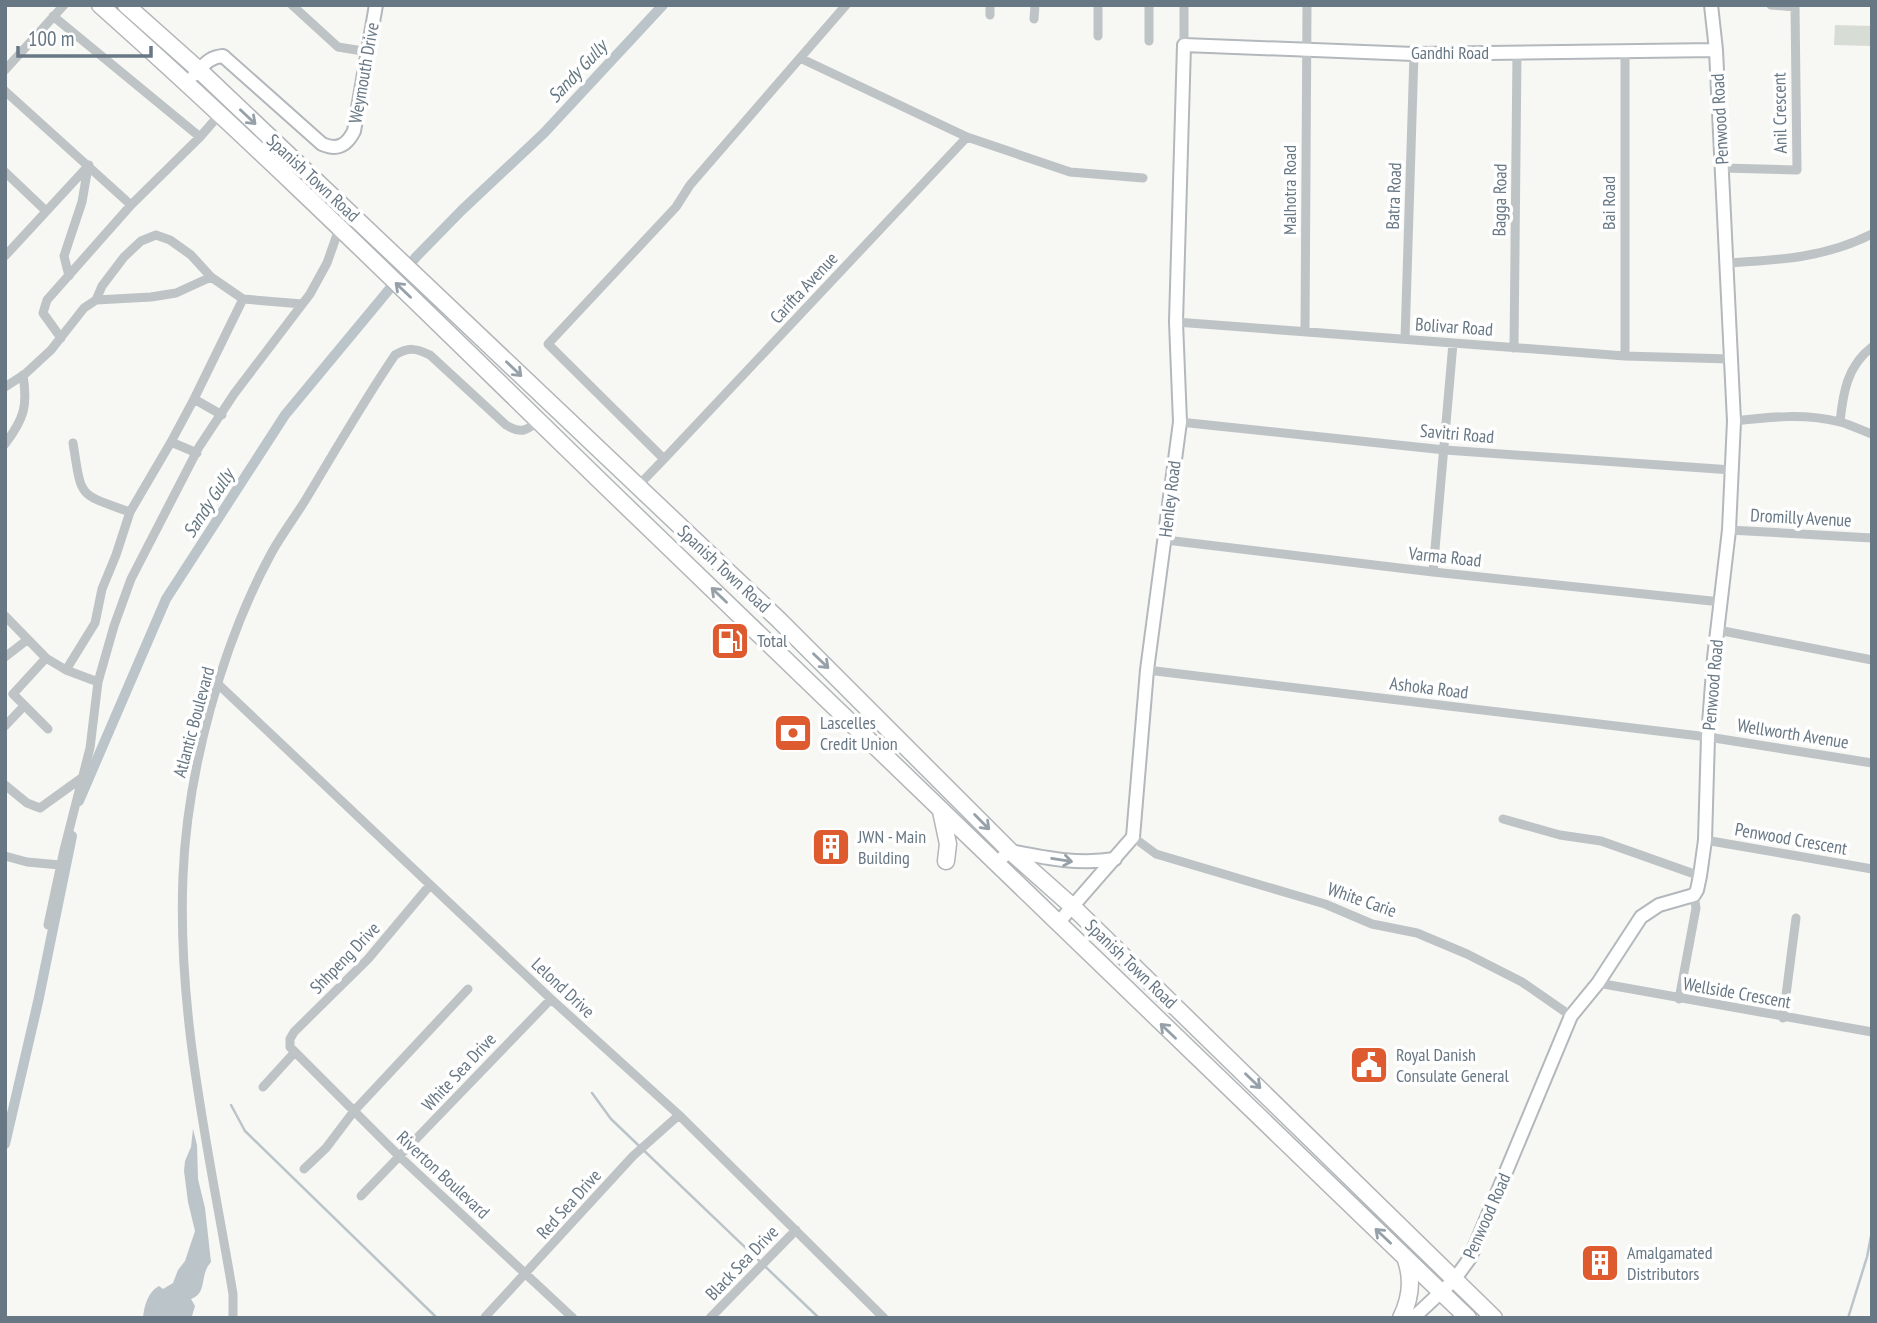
<svg xmlns="http://www.w3.org/2000/svg" width="1877" height="1323" viewBox="0 0 1877 1323" font-family="'PT Sans Narrow',sans-serif">
<style>
.grass{fill:#d7dcd4}
.water{fill:#bac4c9}
.lines{fill:none;stroke-linecap:round;stroke-linejoin:round}
.stream{stroke:#bac4c9;stroke-width:2.5}
.canal{stroke:#bac4c9;stroke-width:10}
.secondary-casing{stroke:#b3b8bd;stroke-width:16}
.highway-casing{stroke:#b2b6b9;stroke-width:19}
.street{stroke:#bec3c6;stroke-width:9}
.secondary{stroke:#fff;stroke-width:12}
.highway{stroke:#fff;stroke-width:16}
.oneway{stroke:#95a0a9}
.labels{text-anchor:middle;stroke-width:7;stroke-linejoin:round;paint-order:stroke}
.street-label{font-size:18px;fill:#677784;stroke:#fff}
.poi-label{font-size:18px;fill:#677784;stroke:#fff;text-anchor:start}
.water-label{font-size:19px;font-style:italic;fill:#637780;stroke:#fff}
</style>
<rect width="100%" height="100%" fill="#f7f7f4"/>
<path class="grass" d="M1835,25L1872,26V46L1834,45Z"/>
<path class="water" d="M193,1129L197,1145L198,1179L205,1208L211,1262C199,1275 208,1293 191,1299L195,1306L192,1316L188,1318H143C144,1306 148,1292 159,1286L163,1289L173,1283L178,1270L185,1261L195,1231L188,1202L184,1171L185,1161L191,1147Z"/>
<g class="lines">
<path class="stream" d="M592,1093L611,1119L819,1318
M231,1105L245,1131L437,1318
M1848,1318L1867,1257L1872,1231"/>
<path class="canal" d="M79,801L166,599L285,415L416,257L462,210L544,133L663,5
M5,1144L38,1002L72,836"/>
<g class="secondary-casing">
<path id="secondary" d="M194,75C204,65 209,57 223,56L322,144C338,151 347,145 354,131L376,5
M996,863L1010,851C1045,858 1079,865 1115,859
M1058,923L1133,837L1147,670L1180,422L1176,322L1184,45L1414,54L1716,50
M1413,1318L1454,1280L1470,1258L1571,1016L1598,983L1641,917L1659,905L1694,895L1697,890L1700,876L1705,840L1708,737L1714,658L1729,530L1734,421L1716,50L1711,5"/>
</g>
<g class="highway-casing">
<path id="highway" d="M100,5C290,174 469,355 652,531C924,793 1196,1055 1468,1318
M126,5L199,70L779,620L1010,851L1073,907L1494,1318
M941,811L948,844L946,861
M1401,1318C1411,1298 1413,1280 1406,1260"/>
</g>
<path class="street" d="M292,5L338,47L369,52
M990,5V15
M1149,5V41
M53,16L200,137
M1034,19L1035,5
M1098,36V5
M1184,45V5
M800,58L967,137L1070,172L1143,178
M5,70L64,5
M5,91L131,205
M1723,168L1797,170L1795,7L1771,5
M5,172L45,210
M5,256L89,165
M1727,263C1778,260 1825,258 1872,234
M69,276L64,256L82,202L88,167
M96,300L102,286L124,257L141,241L156,235L170,240L191,255L211,277L243,299L302,304
M1176,322L1625,356L1730,359
M1305,331L1307,5
M61,338L43,313L47,300L131,205L200,137L220,114
M1405,339L1414,54
M1514,348L1517,53
M1625,356V51
M5,387L25,374L51,350L84,308L96,300L151,297L176,293L211,277
M194,399L243,299
M1734,421C1769,417 1805,413 1840,422C1851,425 1861,430 1872,434
M1180,422L1445,450L1732,470
M1840,422C1843,393 1847,366 1872,347
M73,443C82,499 77,493 130,512
M5,444C24,419 28,406 23,375
M197,453L171,442L194,399L222,415
M664,459L967,137
M637,487L664,459L548,344L676,207L690,185L846,5
M1729,530L1872,538
M1166,540L1433,572L1721,602
M1433,572L1453,343
M5,616L46,658L66,670L98,682
M1718,630L1872,660
M5,657L27,640
M46,658L13,694L48,729
M66,670L95,623L102,589L116,555L130,512L171,442
M1147,670L1708,737L1872,763
M219,685L551,999L679,1115L884,1318
M5,726L24,706
M5,785L27,803L40,808L83,777
M1503,819L1560,835L1601,841L1700,876
M1133,837L1156,854L1325,904L1372,924L1417,933L1467,954L1522,982L1571,1016
M1705,840L1872,869
M5,856L27,862L60,865
M430,885L368,959L294,1032L290,1039V1047L399,1156L573,1318
M48,925L64,850L90,748L98,682L114,626L131,579L199,447L234,394L310,294L327,263L339,229
M1598,983L1872,1032
M1679,999L1696,908L1694,895
M1783,1018L1796,918
M263,1087L294,1053
M304,1169L326,1148L354,1111L468,989
M361,1196L551,999
M485,1317L633,1156L679,1115
M233,1318V1294C210,1156 177,1017 183,876C187,772 222,643 272,552C282,534 295,517 306,499C335,451 363,402 395,355C409,347 415,348 430,355L506,425C521,434 527,431 539,420
M710,1318L796,1230"/>
<use href="#secondary" class="secondary"/>
<use href="#highway" class="highway"/>
</g>
<defs><path id="oneway-shaft" d="M-6 0H5M1.5-3L5.5 0L1.5 3" fill="none" stroke-width="1.6" stroke-linecap="round" stroke-linejoin="round" transform="scale(1.75)"/></defs>
<g class="oneway">
<use href="#oneway-shaft" transform="translate(248 117) rotate(43)"/>
<use href="#oneway-shaft" transform="translate(403 290) rotate(-136)"/>
<use href="#oneway-shaft" transform="translate(514 369) rotate(44)"/>
<use href="#oneway-shaft" transform="translate(719 595) rotate(-136)"/>
<use href="#oneway-shaft" transform="translate(821 661) rotate(44)"/>
<use href="#oneway-shaft" transform="translate(982 822) rotate(45)"/>
<use href="#oneway-shaft" transform="translate(1062 860) rotate(9)"/>
<use href="#oneway-shaft" transform="translate(1168 1031) rotate(-136)"/>
<use href="#oneway-shaft" transform="translate(1253 1081) rotate(44)"/>
<use href="#oneway-shaft" transform="translate(1383 1236) rotate(-137)"/>
</g>
<defs>
<g id="fuel-square" transform="scale(2.0125)"><rect x="-9" y="-9" width="18" height="18" rx="4" fill="#dd5b2f" stroke="#fff"/><path d="M-5.5-6h7V0h2V4h1.3V-2.5L3-4.5l.8-.8L6-3V5H2.5V1h-1V6h-7ZM-4.2-4.7v3.2H.2V-4.7Z" fill="#fff"/></g>
<g id="bank-square" transform="scale(2.0125)"><rect x="-9" y="-9" width="18" height="18" rx="4" fill="#dd5b2f" stroke="#fff"/><path d="M-6-4H6V4H-6ZM0-2.3a2.3 2.3 0 1 0 0 4.6a2.3 2.3 0 1 0 0-4.6Z" fill="#fff"/></g>
<g id="building-square" transform="scale(2.0125)"><rect x="-9" y="-9" width="18" height="18" rx="4" fill="#dd5b2f" stroke="#fff"/><path d="M-4-6H4V6H1V3H-1V6H-4ZM-2.5-4.3h1.7v1.8h-1.7ZM.8-4.3h1.7v1.8H.8ZM-2.5-1h1.7V.8h-1.7ZM.8-1h1.7V.8H.8Z" fill="#fff"/></g>
<g id="civic-square" transform="scale(2.0125)"><rect x="-9" y="-9" width="18" height="18" rx="4" fill="#dd5b2f" stroke="#fff"/><path d="M-.6-6.5H3V-4.5H.6V-3L4-1V1h2V6H-6V1h2V-1L-.6-3ZM-1.2 2.5V6h2.4V2.5Z" fill="#fff"/></g>
</defs>
<g fill-rule="evenodd">
<use href="#fuel-square" x="730" y="641"/>
<use href="#bank-square" x="793" y="733"/>
<use href="#building-square" x="831" y="847"/>
<use href="#civic-square" x="1369" y="1065"/>
<use href="#building-square" x="1600" y="1263"/>
</g>
<g class="labels">
<g class="street-label">
<text x="1450" y="59">Gandhi Road</text>
<text transform="translate(364 73) rotate(-80)" y="6">Weymouth Drive</text>
<text transform="translate(1780 113) rotate(-91)" y="6">Anil Crescent</text>
<text transform="translate(1720 119) rotate(-93)" y="6">Penwood Road</text>
<text transform="translate(313 178) rotate(43)" y="6">Spanish Town Road</text>
<text transform="translate(1290 190) rotate(-90)" y="6">Malhotra Road</text>
<text transform="translate(1394 196) rotate(-88)" y="6">Batra Road</text>
<text transform="translate(1500 200) rotate(-89)" y="6">Bagga Road</text>
<text transform="translate(1609 203) rotate(-90)" y="6">Bai Road</text>
<text transform="translate(804 288) rotate(-47)" y="6">Carifta Avenue</text>
<text transform="translate(1454 327) rotate(4)" y="6">Bolivar Road</text>
<text transform="translate(1457 434) rotate(5)" y="6">Savitri Road</text>
<text transform="translate(1170 499) rotate(-83)" y="6">Henley Road</text>
<text transform="translate(1801 518) rotate(3)" y="6">Dromilly Avenue</text>
<text transform="translate(1445 557) rotate(6)" y="6">Varma Road</text>
<text transform="translate(724 569) rotate(43)" y="6">Spanish Town Road</text>
<text transform="translate(1713 685) rotate(-85)" y="6">Penwood Road</text>
<text transform="translate(1429 688) rotate(7)" y="6">Ashoka Road</text>
<text transform="translate(194 722) rotate(-75)" y="6">Atlantic Boulevard</text>
<text transform="translate(1793 734) rotate(9)" y="6">Wellworth Avenue</text>
<text transform="translate(1791 839) rotate(10)" y="6">Penwood Crescent</text>
<text transform="translate(1362 900) rotate(19)" y="6">White Carie</text>
<text transform="translate(345 958) rotate(-46)" y="6">Shhpeng Drive</text>
<text transform="translate(1131 964) rotate(44)" y="6">Spanish Town Road</text>
<text transform="translate(563 988) rotate(43)" y="6">Lelond Drive</text>
<text transform="translate(1737 993) rotate(10)" y="6">Wellside Crescent</text>
<text transform="translate(459 1072) rotate(-47)" y="6">White Sea Drive</text>
<text transform="translate(443 1175) rotate(43)" y="6">Riverton Boulevard</text>
<text transform="translate(569 1204) rotate(-48)" y="6">Red Sea Drive</text>
<text transform="translate(1487 1216) rotate(-66)" y="6">Penwood Road</text>
<text transform="translate(742 1263) rotate(-46)" y="6">Black Sea Drive</text>
</g>
<g class="poi-label">
<text x="757" y="647">Total</text>
<text x="820" y="729">Lascelles<tspan x="820" dy="21">Credit Union</tspan></text>
<text x="858" y="843">JWN - Main<tspan x="858" dy="21">Building</tspan></text>
<text x="1396" y="1061">Royal Danish<tspan x="1396" dy="21">Consulate General</tspan></text>
<text x="1627" y="1259">Amalgamated<tspan x="1627" dy="21">Distributors</tspan></text>
</g>
<g class="water-label">
<text transform="translate(577 71) rotate(-47)" y="7">Sandy Gully</text>
<text transform="translate(208 503) rotate(-57)" y="7">Sandy Gully</text>
</g>
</g>
<rect width="1877" height="1323" fill="none" stroke="#677784" stroke-width="14"/>
<path d="M18 46v10h133v-10" fill="none" stroke="#677784" stroke-width="3.5"/>
<text x="28" y="46" font-size="21" fill="#677784" stroke="#ffffff" stroke-width="5" paint-order="stroke">100 m</text>
</svg>
